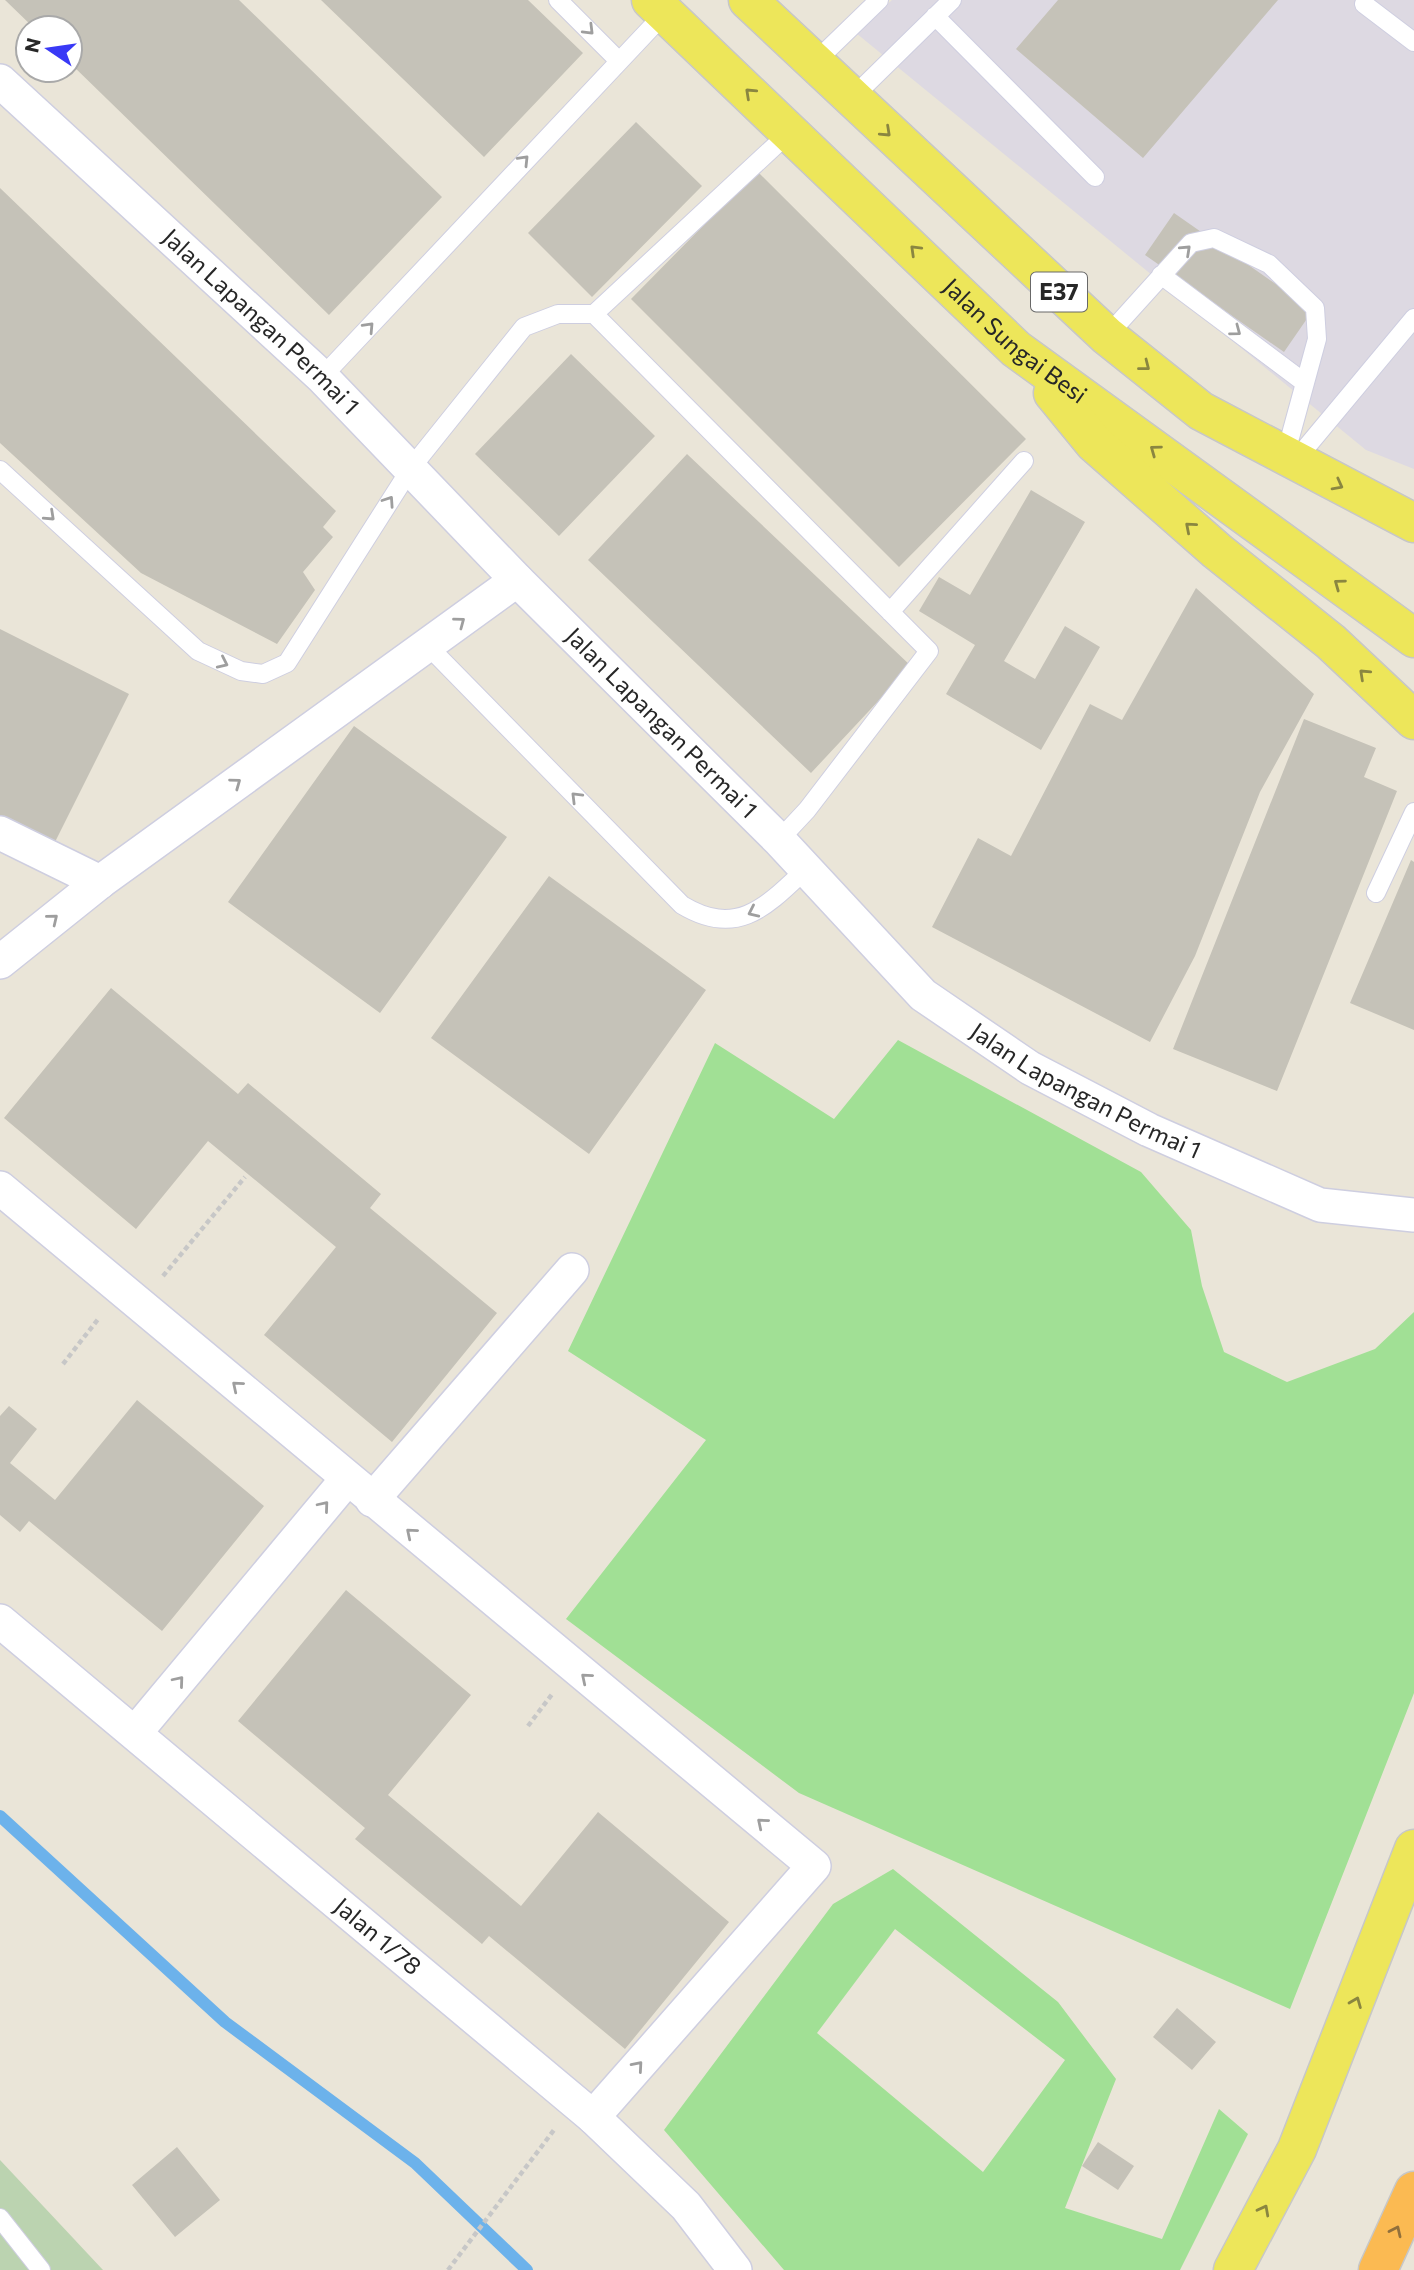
<svg xmlns="http://www.w3.org/2000/svg" width="1414" height="2270" viewBox="0 0 1414 2270" font-family="Commissioner,sans-serif">
<style>
.industrial{fill:#ddd9e2}
.green{fill:#a1e095;fill-rule:evenodd}
.cemetery{fill:#bbd3b0}
.lines{fill:none;stroke-linecap:round;stroke-linejoin:round}
.stream{stroke:#6cb2eb;stroke-width:12}
.building{fill:#c5c2b8}
.lane-casing{stroke:#cecee0;stroke-width:20}
.street-casing{stroke:#cecee0;stroke-width:36}
.primary-casing{stroke:#c7c7c7;stroke-width:41}
.highway-casing{stroke:#c7c7c7;stroke-width:41}
.path{stroke:#c7c7c7;stroke-width:4.5;stroke-dasharray:5 3.5;stroke-linecap:butt}
.lane{stroke:#fff;stroke-width:18}
.street{stroke:#fff;stroke-width:33}
.primary{stroke:#ede65a;stroke-width:38}
.highway{stroke:#fbba52;stroke-width:38}
.oneway{stroke:#9e9e9e}
.oneway2{stroke:#8a8640}
.oneway3{stroke:#91703c}
.labels{text-anchor:middle;stroke-width:5;stroke-linejoin:round;paint-order:stroke}
.shield{fill:#fff;stroke:#686868;stroke-width:2}
.shield-label{font-size:23px;font-weight:bold;fill:#272727}
.street-label{font-size:24px;fill:#272727;stroke:#fff}
</style>
<rect width="100%" height="100%" fill="#eae5d8"/>
<path class="industrial" d="M892,0H1414V469L1366,450L856,33Z"/>
<path class="green" d="M898,1040L1141,1172L1191,1230L1202,1286L1224,1352L1287,1382L1375,1349L1414,1312V1693L1290,2009L799,1793L566,1619L706,1440L568,1351L715,1043L834,1119Z
M893,1869L1058,2002L1116,2079L1065,2208L1162,2239L1219,2109L1248,2134L1180,2270H784L664,2130L833,1904ZM895,1929L1065,2060L983,2172L817,2033Z"/>
<path class="cemetery" d="M0,2160L103,2270H0Z"/>
<g class="lines">
<path class="stream" d="M0,1816L225,2022L415,2163L527,2270"/>
</g>
<path class="building" d="M5,0H239L442,197L329,315L70,63V28H34Z
M321,0H528L583,53L484,157Z
M1058,0H1278L1143,158L1016,49Z
M636,122L702,186L592,297L528,233Z
M757,171L1026,439L899,567L631,299Z
M0,188L336,511L323,527L333,537L303,572L315,590L277,644L141,573L0,443Z
M1174,213L1313,310L1284,352L1145,255Z
M571,354L655,436L559,536L475,454Z
M687,454L911,666L811,773L588,560Z
M1031,490L1085,522L1004,661L1035,679L1065,626L1100,647L1041,750L946,694L975,645L919,611L939,577L970,595Z
M1196,588L1314,694L1260,792L1195,956L1150,1042L932,927L978,838L1011,856L1090,704L1122,720Z
M0,629L129,694L54,844L0,816Z
M1304,719L1376,748L1364,777L1397,791L1277,1091L1173,1049Z
M354,726L507,837L380,1013L228,902Z
M1411,860L1414,862V1030L1350,1003Z
M549,876L706,990L589,1154L431,1038Z
M111,988L238,1094L248,1083L381,1194L370,1208L497,1313L392,1442L264,1335L336,1247L208,1141L136,1229L4,1118Z
M137,1400L264,1506L162,1631L29,1521L20,1532L0,1515V1416L9,1406L37,1429L10,1463L55,1500Z
M346,1590L471,1695L388,1795L521,1906L598,1812L729,1922L625,2049L489,1936L482,1944L355,1839L365,1828L238,1721Z
M1177,2008L1216,2042L1192,2070L1153,2037Z
M1098,2142L1134,2166L1118,2190L1082,2166Z
M177,2147L220,2200L175,2237L132,2185Z"/>
<g class="lines">
<g class="lane-casing">
<path id="lane" d="M558,0L619,61
M1364,4L1414,42
M935,16L1095,177
M814,63L879,0
M851,99L952,0
M1161,275L1305,383
M594,314L791,131
M1107,336L1191,243L1214,238L1269,264L1315,308L1317,339L1285,456
M322,377L664,14
M1294,462L1414,318
M0,470L198,651L241,671L263,674L287,663L411,468L524,327L558,314H594L929,651L807,810L779,840
M890,612L1024,461
M428,646L682,905C737,938 766,907 806,869
M1376,893L1414,812
M0,2218L41,2270"/>
</g>
<g class="street-casing">
<g id="street">
<path id="s1" d="M0,81L322,377L517,580L779,840L923,995L1030,1068L1149,1130L1320,1205L1414,1215"/>
<path d="M0,833L100,882"/>
<path d="M0,962L100,882L517,580"/>
<path d="M0,1188L814,1866L593,2117"/>
<path d="M372,1500L572,1270"/>
<path id="s2" d="M0,1621L593,2117L686,2206L735,2270"/>
<path d="M135,1733L347,1479"/>
</g>
</g>
<g class="primary-casing">
<g id="primary">
<path id="s3" d="M651,0L1016,349L1414,638"/>
<path d="M748,0L1107,336L1201,411L1414,523"/>
<path d="M1053,393L1094,443L1217,551L1331,642L1414,720"/>
<path d="M1233,2270L1297,2149L1414,1849"/>
</g>
</g>
<g class="highway-casing">
<path id="highway" d="M1378,2270L1414,2191"/>
</g>
<path class="path" d="M163,1276L245,1177
M63,1364L99,1318
M528,1726L553,1693
M448,2270L554,2130"/>
<use href="#lane" class="lane"/>
<use href="#street" class="street"/>
<use href="#primary" class="primary"/>
<use href="#highway" class="highway"/>
</g>
<defs><path id="oneway-chevron" d="M-2-3.5L2.5 0L-2 3.5" fill="none" stroke-width="1.6" stroke-linecap="round" stroke-linejoin="round" transform="scale(1.75)"/></defs>
<g class="oneway">
<use href="#oneway-chevron" transform="translate(589 30) rotate(45)"/>
<use href="#oneway-chevron" transform="translate(524 160) rotate(-46)"/>
<use href="#oneway-chevron" transform="translate(1186 250) rotate(-43)"/>
<use href="#oneway-chevron" transform="translate(369 327) rotate(-47)"/>
<use href="#oneway-chevron" transform="translate(1236 331) rotate(37)"/>
<use href="#oneway-chevron" transform="translate(389 501) rotate(-56)"/>
<use href="#oneway-chevron" transform="translate(50 516) rotate(43)"/>
<use href="#oneway-chevron" transform="translate(460 622) rotate(-37)"/>
<use href="#oneway-chevron" transform="translate(223 663) rotate(25)"/>
<use href="#oneway-chevron" transform="translate(236 783) rotate(-36)"/>
<use href="#oneway-chevron" transform="translate(576 797) rotate(-135)"/>
<use href="#oneway-chevron" transform="translate(753 912) rotate(155)"/>
<use href="#oneway-chevron" transform="translate(53 919) rotate(-39)"/>
<use href="#oneway-chevron" transform="translate(237 1386) rotate(-140)"/>
<use href="#oneway-chevron" transform="translate(324 1506) rotate(-50)"/>
<use href="#oneway-chevron" transform="translate(411 1533) rotate(-140)"/>
<use href="#oneway-chevron" transform="translate(586 1678) rotate(-140)"/>
<use href="#oneway-chevron" transform="translate(179 1681) rotate(-50)"/>
<use href="#oneway-chevron" transform="translate(762 1823) rotate(-140)"/>
<use href="#oneway-chevron" transform="translate(638 2066) rotate(-49)"/>
</g>
<g class="oneway2">
<use href="#oneway-chevron" transform="translate(750 93) rotate(-137)"/>
<use href="#oneway-chevron" transform="translate(886 132) rotate(43)"/>
<use href="#oneway-chevron" transform="translate(915 250) rotate(-136)"/>
<use href="#oneway-chevron" transform="translate(1145 366) rotate(38)"/>
<use href="#oneway-chevron" transform="translate(1155 450) rotate(-144)"/>
<use href="#oneway-chevron" transform="translate(1338 485) rotate(28)"/>
<use href="#oneway-chevron" transform="translate(1190 527) rotate(-139)"/>
<use href="#oneway-chevron" transform="translate(1339 584) rotate(-144)"/>
<use href="#oneway-chevron" transform="translate(1364 674) rotate(-137)"/>
<use href="#oneway-chevron" transform="translate(1356 2002) rotate(-68)"/>
<use href="#oneway-chevron" transform="translate(1264 2210) rotate(-62)"/>
</g>
<use class="oneway3" href="#oneway-chevron" transform="translate(1396 2231) rotate(-65)"/>
<g class="labels">
<rect class="shield" x="1031" y="272.5" width="56" height="39" rx="5"/>
<g class="shield-label">
<text x="1059" y="300">E37</text>
</g>
<g class="street-label">
<text dy="8" stroke="none"><textPath href="#s1" startOffset="355">Jalan Lapangan Permai 1</textPath></text>
<text dy="8" stroke="none"><textPath href="#s3" startOffset="499">Jalan Sungai Besi</textPath></text>
<text dy="8" stroke="none"><textPath href="#s1" startOffset="922">Jalan Lapangan Permai 1</textPath></text>
<text dy="8" stroke="none"><textPath href="#s1" startOffset="1489">Jalan Lapangan Permai 1</textPath></text>
<text dy="8" stroke="none"><textPath href="#s2" startOffset="492">Jalan 1/78</textPath></text>
</g>
</g>
<g transform="translate(49 49) rotate(283)"><circle r="33" fill="#ffffff" stroke="#a9a9a9" stroke-width="2"/>
<path d="M0-5L12 26L0 18L-12 26Z" fill="#3939f6"/>
<text y="-10" font-size="19" font-weight="bold" text-anchor="middle" fill="#272727">N</text>
</g>
</svg>
